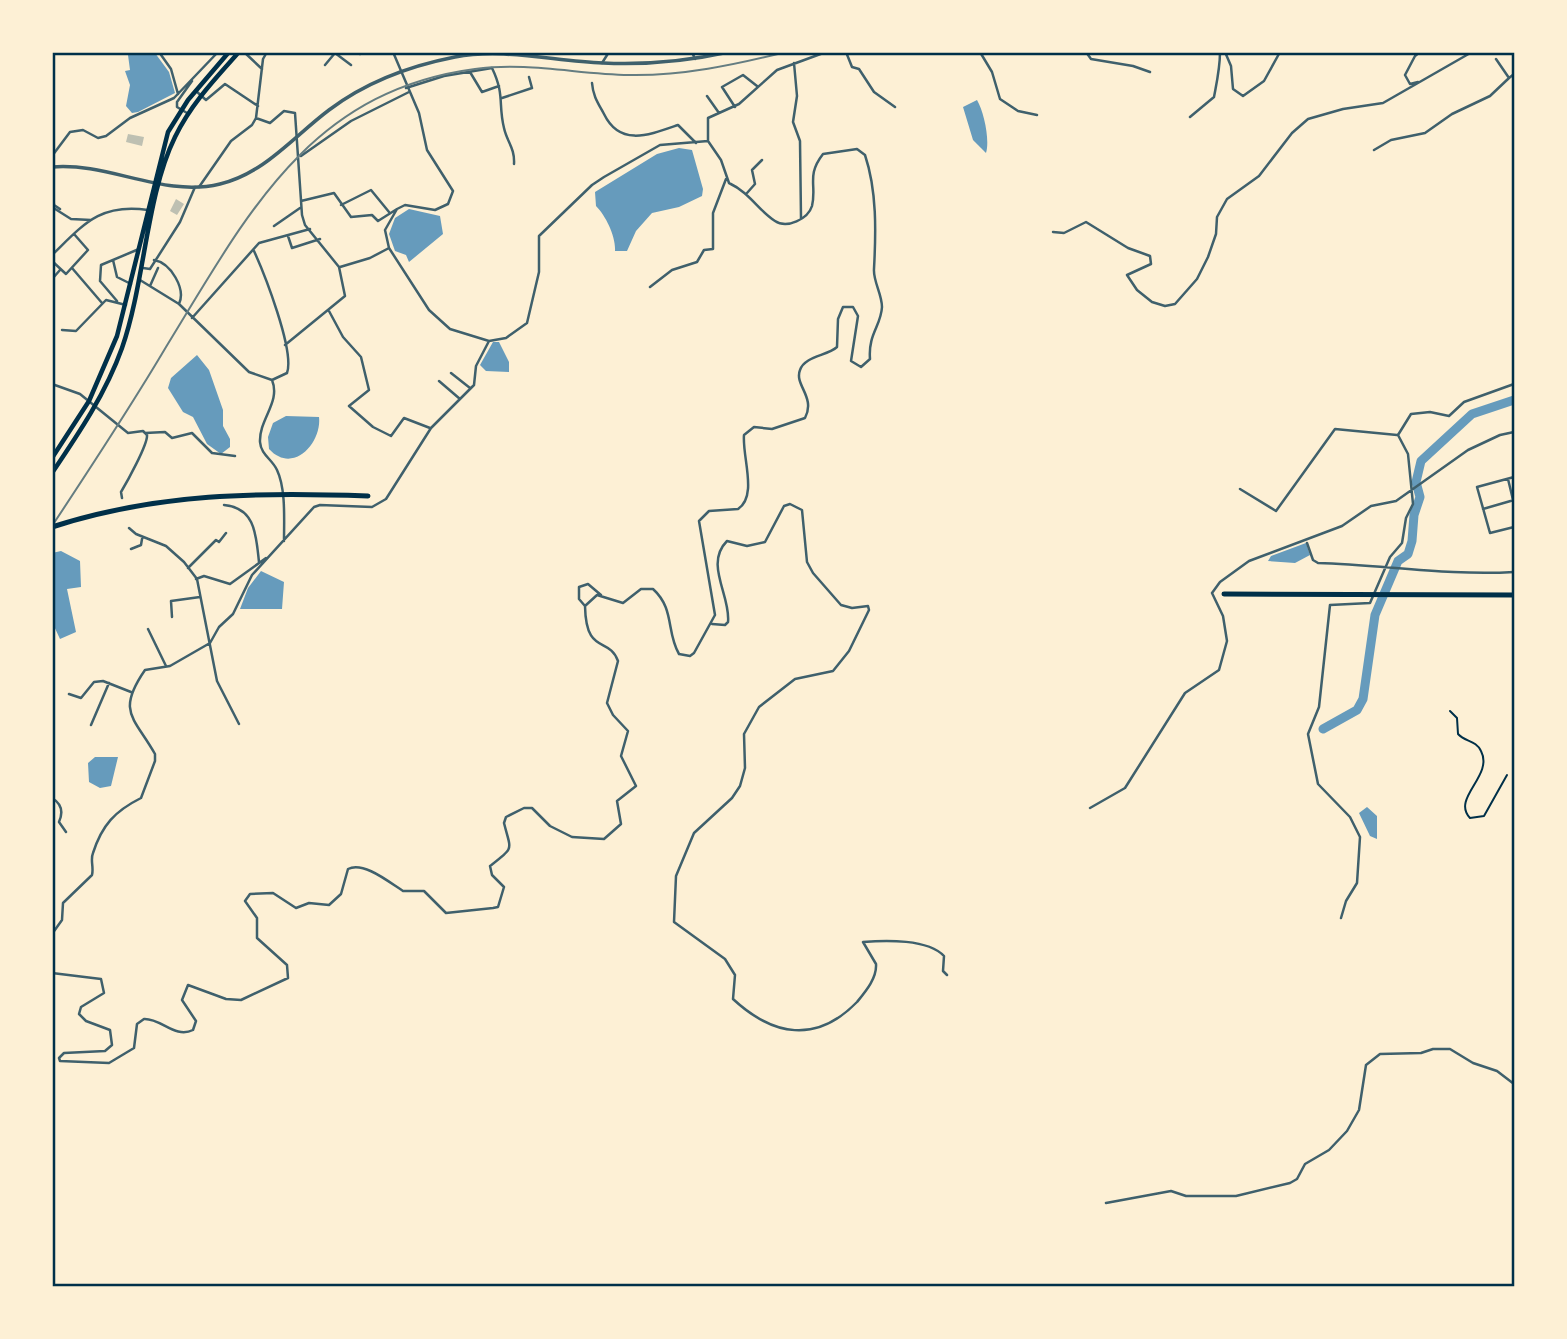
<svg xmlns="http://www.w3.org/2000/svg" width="1567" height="1339" viewBox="0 0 1567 1339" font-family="Mulish,sans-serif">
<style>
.water{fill:#669bbc}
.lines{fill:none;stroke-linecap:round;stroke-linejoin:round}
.river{stroke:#669bbc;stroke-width:9}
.building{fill:#bec0b2}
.path{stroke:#003049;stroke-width:2}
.minor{stroke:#3f606c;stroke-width:2.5}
.tertiary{stroke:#3f606c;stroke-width:3.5}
.trunk{stroke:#003049;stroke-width:4.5}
.motorway{stroke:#003049;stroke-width:5}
.rail{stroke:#657d81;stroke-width:2}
.neatline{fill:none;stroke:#003049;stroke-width:2.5}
</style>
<rect width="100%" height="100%" fill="#fdf0d5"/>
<path class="water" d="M132,53H155L169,72L175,93L138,112L132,113L126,106L130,85L125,71L130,70L128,55Z
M977,100C984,112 990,140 986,153L973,140L963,107Z
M679,148L692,150L703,189L702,196L679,207L652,213L636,231L627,251H615C616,237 606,216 596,206L595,192L657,154Z
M409,209L440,216L443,234L409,262L406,255L395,251L389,234L395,218Z
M493,342H499L509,362V372L486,371L480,365Z
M197,355L209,370L223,410V426L230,439V447L221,454L207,444L193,417L183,412L168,388L171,378Z
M286,416L319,417C322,443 293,475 269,449L268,437L273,423Z
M1306,543L1310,555L1295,563L1268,561L1271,556Z
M61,551L80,561L81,587L67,589L76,632L60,639L53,624L52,553Z
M261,571L284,582L282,609H240L248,588Z
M95,757H118L111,786L100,788L89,782L88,763Z
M1367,807L1377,816V839L1370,836L1359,813Z"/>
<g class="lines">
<path class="river" d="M1323,729L1357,710L1363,699L1375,615L1398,561L1408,554L1412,541L1414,515L1420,497L1416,482L1421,461L1472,414L1514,400"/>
</g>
<path class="building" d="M128,134L144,137L142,146L126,142Z
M176,199L184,204L177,215L170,211Z"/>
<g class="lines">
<path class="path" d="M1450,711L1457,718L1458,734C1465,742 1476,740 1481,751C1494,776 1451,798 1470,818L1484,816L1507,775"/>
<path class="minor" d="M159,52L171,69L178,94
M244,52L262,69
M358,52L360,54
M393,52L419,113L427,150L453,191L448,204L435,210L405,205L397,209L385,230L389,248L429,310L450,329L489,341L506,338L527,323L539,272V236L592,185L604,177L660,145L708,141
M692,52L695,59
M846,52L852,67L859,69L874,92L895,107
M980,52L992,72L1000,99L1018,111L1037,115
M1086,52L1091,59L1133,66L1150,72
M1225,52L1231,66L1233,89L1243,96L1264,81L1280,52
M1496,59L1509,78L1514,74
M602,63L609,52
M794,63L797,96L793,122L800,141L801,218
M325,65L335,53L351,65
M470,72L482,92L499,86
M1418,82L1410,84L1405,75L1415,56L1420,52
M592,83C593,96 598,103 604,114C620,147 649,135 678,125L696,143
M406,88L444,76L492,68C505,95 498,104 504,128C507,142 515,148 514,164
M196,91L206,100L225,84L258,106
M707,96L719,113
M502,98L532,88L529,77
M735,107L722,87L743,75L757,86
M187,113L177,107V102L192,81
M1190,117L1214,97C1217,81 1220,68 1220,52
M256,118L270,123L284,111L295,113L302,215L305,225L339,267L345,296L285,345
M1374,150L1391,140L1425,133L1452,114L1490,96L1509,78
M52,156L70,132L83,130L98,138L106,136L130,118L174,98L218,52
M301,156L351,121L409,92
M52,184L54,205L60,209
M199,187L231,141L252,125L256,118L263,59L267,52
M747,193L755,184L752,170L762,160
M301,201L334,193L351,217L372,215L378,221L397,209
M341,205L371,190L389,212
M52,207L71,219L91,220
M274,226L300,208
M1053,232L1064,233L1086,222L1128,248L1150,256L1151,264L1127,275L1137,290L1152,302L1165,306L1175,304L1197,279L1208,257L1216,234L1217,217L1227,199L1259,176L1292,133L1308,119L1343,109L1383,103L1472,52
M288,236L292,248L320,239
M52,255C84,224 100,203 148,210
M113,260L117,277L131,284
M154,260C171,263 186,289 179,304
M52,261L66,274L88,250L74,234
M340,267L370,258L389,248
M72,268L102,303
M143,268L150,269L180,222L195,187
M53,278L60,270
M140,280L179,304L249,372L272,380L287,373C295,351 264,273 254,251
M150,286L158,268
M650,287L672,270L697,262L704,250L713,249V213L726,179
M117,301L100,281L101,265L139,249
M329,311L343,337L361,357L369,390L349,406L373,427L391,436L404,418L430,428
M192,318L259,243L310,229
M62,330L76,331L106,300L126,305
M451,373L470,388
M272,380C281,402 259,419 260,442C261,455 272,459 277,470C286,489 284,520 284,541
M439,381L460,399
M52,384L80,394L128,433L143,431L147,435C148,444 127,482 121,492L122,498
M145,433L165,432L172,438L192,433L212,453L235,456
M1398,435L1411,414L1430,412L1449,416L1464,402L1514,384
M1514,477L1477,487L1490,533L1514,527
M1508,479L1514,504
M1240,489L1276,511L1335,429L1397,435
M224,505C256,508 256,536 259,562
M1483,509L1514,500
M129,528L136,534L166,546L184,562L197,579L217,681L239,724
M1307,543L1313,560L1318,563C1384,565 1449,576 1514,572
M131,549L141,545L142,539
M188,568L216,540L219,542L226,533
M196,579L204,576L230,584L266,558
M585,606L579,599V587L588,584L601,595
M172,617L171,601L200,597
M712,624L725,625L728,622C731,596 704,564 727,541L747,546L765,542L784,506L790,504L802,510L807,562L813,573L841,605L852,608L868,606L869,610L849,651L833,671L795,679L759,707L744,734L745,768L740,786L732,798L694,833L676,876L674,922L725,959L735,975L733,999C773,1036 816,1044 857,1002C866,991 877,978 876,964L863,942C886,940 928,939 944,956L943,971L947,975
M148,629L166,666
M69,694L81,698L94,682L103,681L131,692
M91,725L109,683
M52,798C62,804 63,813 59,822L66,832
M1090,808L1125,788L1185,693L1219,670L1227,641L1223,616L1212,593L1220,582L1249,561L1342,526L1371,506L1396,501L1468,450L1500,435L1514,432
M1341,918L1346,901L1357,883L1360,837L1350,817L1318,784L1308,734L1319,707L1330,605L1370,603L1390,557L1402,543L1406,518L1413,504L1408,454L1398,435
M52,934L62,920L63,903L92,875C94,867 90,860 93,853C102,825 115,811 141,798L155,761V754C134,717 116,712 145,670L170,666L210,643L219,627L233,614L252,575L314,507L320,505L372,507L386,499L431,428L474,385L476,366L489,341
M52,973L101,979L104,993L81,1007L79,1014L86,1021L110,1030L112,1045L105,1051L64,1053L59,1058L60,1061L109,1063L134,1048L137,1024L144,1019C161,1018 175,1039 193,1030L196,1021L182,1000L188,985L226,999L241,1000L288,978L287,965L257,938V918L245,901L250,894L273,893L296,908L309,903L329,905L341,894L348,869C364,861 390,883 403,891H424L446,913L493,908L498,907L504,887L492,875L490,866C515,847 511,851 504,823L506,817L524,808H532L550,826L572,837L604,839L621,824L617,801L636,786L621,756L628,731L613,715L607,703L618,661C609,636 586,656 585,606L597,595L623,603L641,589H653C675,609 666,632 679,654L690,656L694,653L715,615L699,521L709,511L738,509C758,496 742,457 744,435L754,427L772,429L805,418C816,397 794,385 800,370C805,356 827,356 837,347L838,319L843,307H853L858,316L851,361L861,367L870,359C868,334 881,326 882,307C882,294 873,281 874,269C876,232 877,191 865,155L857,149L823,154C806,176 817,185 812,206C808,219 787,229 775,221C758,210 750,193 729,183L721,160L708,141V118L739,104L777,70L826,52
M1106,1203L1171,1191L1186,1196H1236L1290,1183L1297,1179L1305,1164L1329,1150L1347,1131L1359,1110L1366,1065L1380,1054L1421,1053L1433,1049H1450L1473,1063L1497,1071L1514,1084"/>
<path class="tertiary" d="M52,167C109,162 163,198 220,184C265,173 293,137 329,110C366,82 409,66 455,57C504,48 553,61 603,63C645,65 688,61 729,52"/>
<path class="trunk" d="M52,458L89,401L117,336L168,132L188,100L229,52
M52,473C79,433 106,393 122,348C145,282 146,196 175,137C191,104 215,79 239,52"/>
<path class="motorway" d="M52,527C157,493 259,492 368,496
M1224,594L1514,595"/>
<path class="rail" d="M52,526C91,467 130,408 166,347C246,217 308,91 475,69C527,62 577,74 629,75C682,76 734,65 786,52"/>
</g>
<rect width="1567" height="1339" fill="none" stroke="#fdf0d5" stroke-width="108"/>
<rect x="54" y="54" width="1459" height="1231" class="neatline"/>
</svg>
